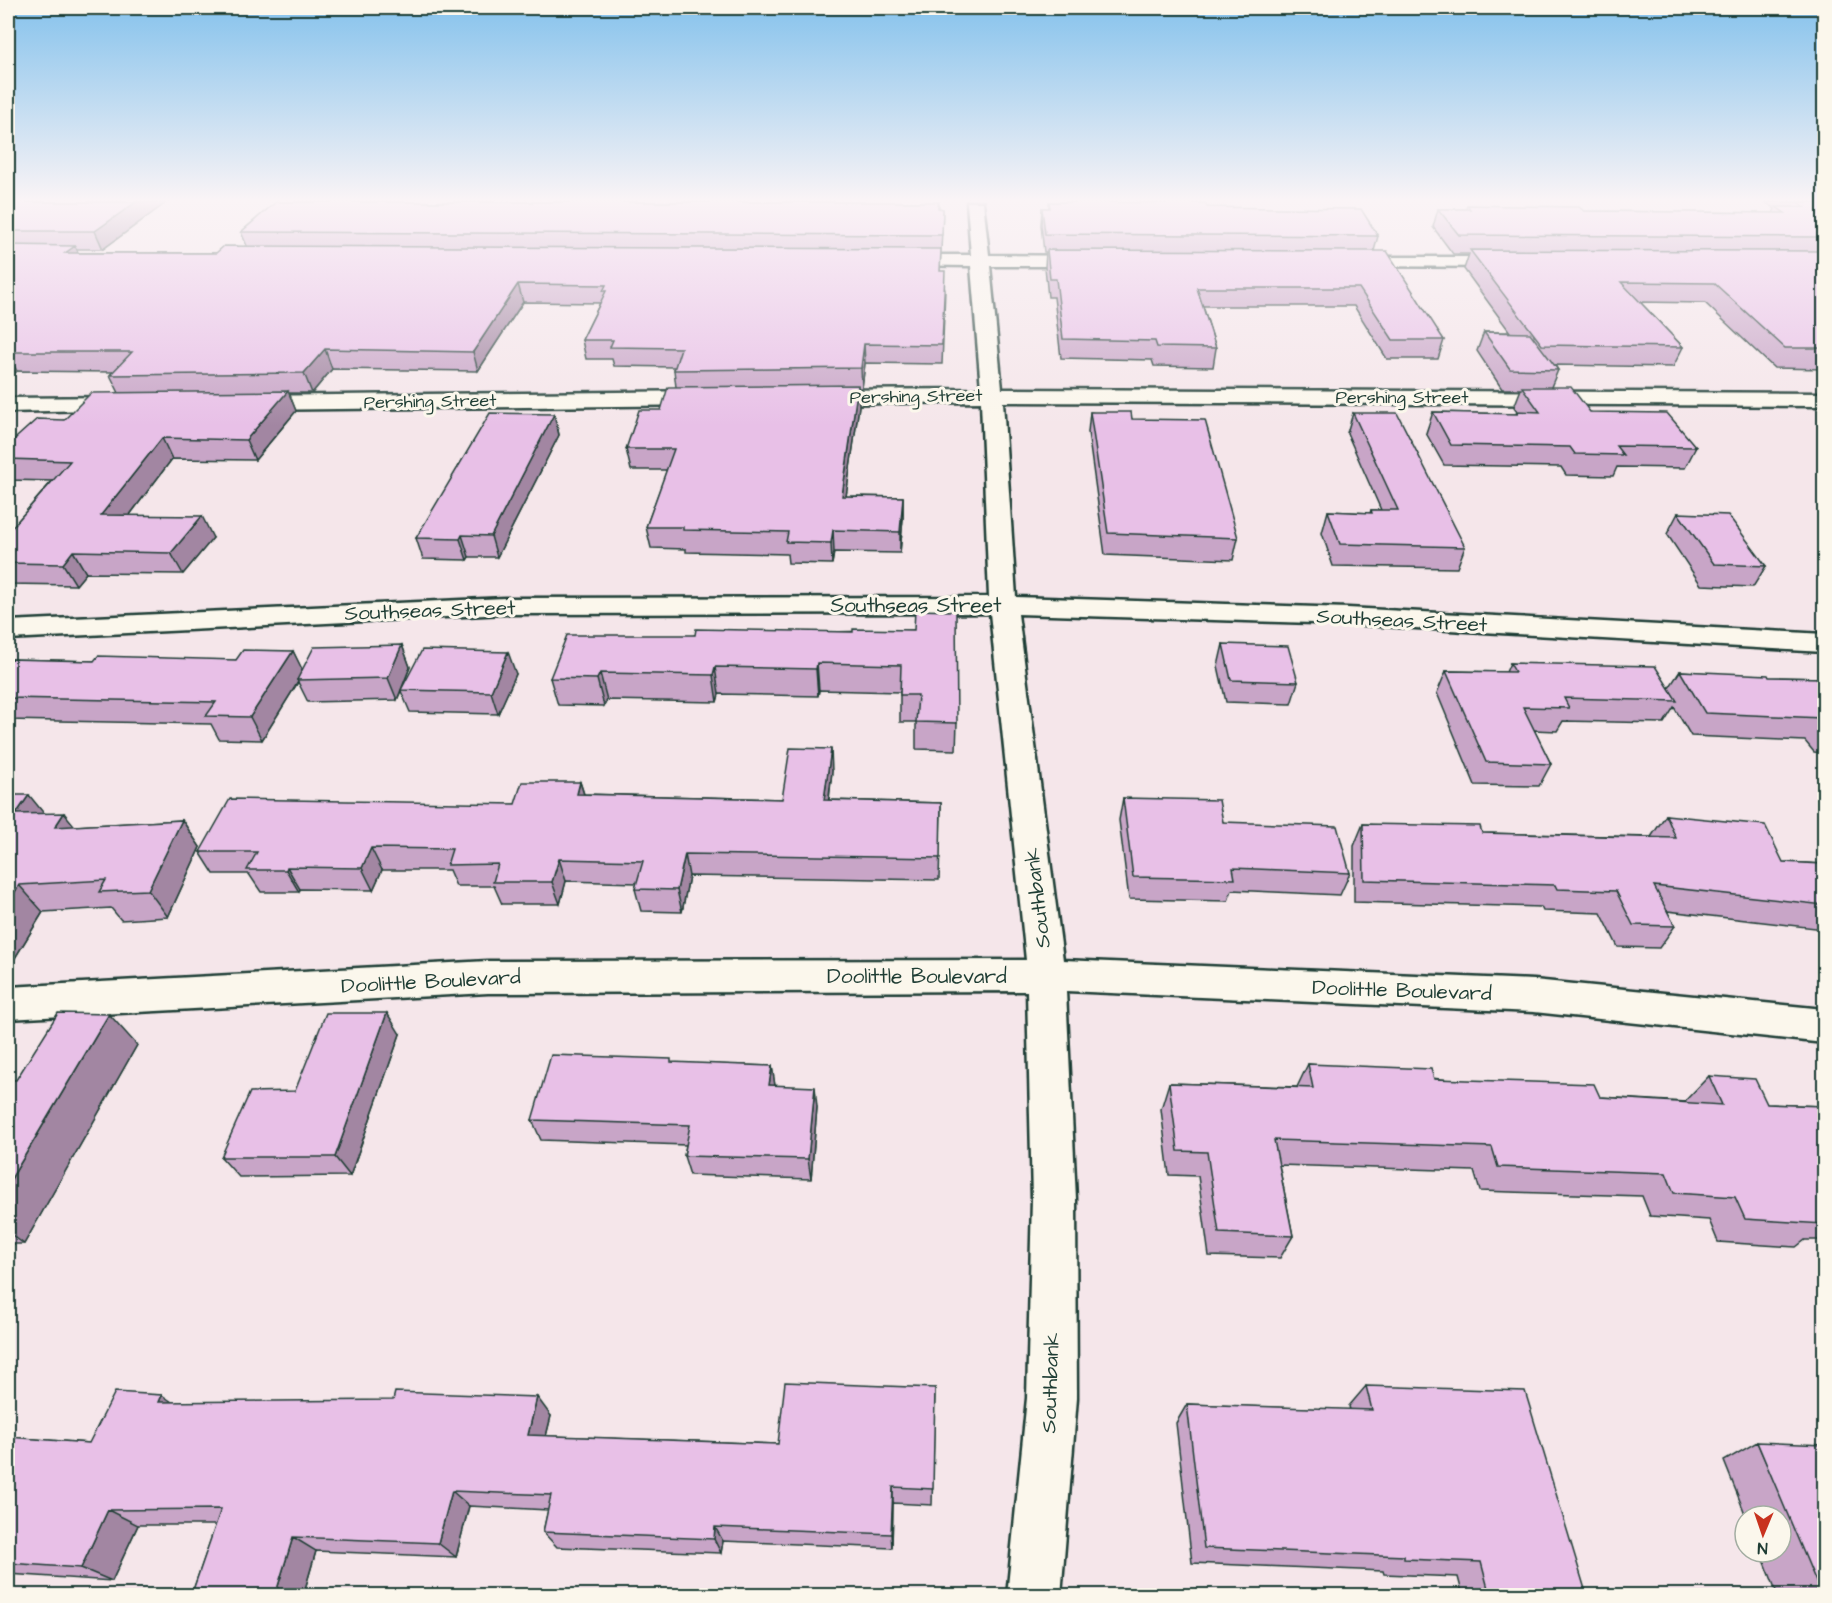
<svg xmlns="http://www.w3.org/2000/svg" width="1832" height="1603" viewBox="0 0 1832 1603" font-family="'Architects Daughter',sans-serif">
<style>
.lines{fill:none;stroke-linecap:round;stroke-linejoin:round}
.minor-casing{stroke:#1f3d34;stroke-width:5}
.minor{fill:#fbf7ec;fill-rule:evenodd}
.wall{fill:#c8a5c7;stroke:#1f3d34;stroke-width:1.5}
.shaded-wall{fill:#a286a2;stroke:#1f3d34;stroke-width:1.5}
.building{fill:#e8c0e7;stroke:#1f3d34;stroke-width:1.5}
.labels{text-anchor:middle;stroke-width:6;stroke-linejoin:round;paint-order:stroke}
.far-street-label{font-size:18px;fill:#1f3d34;stroke:#fbf7ec}
.street-label{font-size:21px;fill:#1f3d34;stroke:#fbf7ec}
</style>
<rect width="100%" height="100%" fill="#f5e6ea"/>
<filter id="ink" filterUnits="userSpaceOnUse"><feTurbulence type="fractalNoise" baseFrequency=".0167" numOctaves="2"/><feDisplacementMap in="SourceGraphic" scale="12" xChannelSelector="R" yChannelSelector="G"/><feConvolveMatrix kernelMatrix="1 2 1 2 8 2 1 2 1" color-interpolation-filters="sRGB"/></filter>
<g filter="url(#ink)">
<g class="lines">
<g class="minor-casing">
<path id="minor" d="M967,202H983L989,255L1091,256L1097,257L1100,261L1097,265L1091,266H990L1002,389L1824,393V406L1003,402L1016,597L1348,608L1824,634V652L1348,624L1018,614L1063,960L1534,980L1824,1009V1043L1534,1012L1066,991L1076,1199L1077,1398L1061,1596H1007L1027,1398L1032,1199L1027,991L488,993L8,1019V987L488,961L1026,960L990,613L505,614L8,639V621L505,598L989,597L981,402L815,404L807,402L804,397L807,392L815,390L981,389L971,266L896,265L890,264L887,260L890,256L896,255H971Z
M1349,257H1511L1517,258L1520,262L1517,266L1511,267L1343,266L1340,262L1343,258Z
M710,391L718,393L721,398L718,403L710,405L248,410L240,408L237,403L240,398L248,396Z
M125,397L133,399L136,404L133,409L8,412V398Z"/>
</g>
<use href="#minor" class="minor"/>
</g>
<path class="wall" d="M8,202H167L103,249H76L78,253H216L247,246L241,232L276,202H939V208L943,209L940,271L945,290L942,364L865,363L862,388H858L859,406L846,496L903,497V518L900,553L834,552L832,564L788,563L787,554L686,552V549L651,548L646,527L667,470H631L626,449L661,410L676,387L674,370V367L614,366L612,359H586L582,340L600,303L523,302L478,371L332,369L312,393H289L296,411L255,460L172,459L129,516L213,538L183,574L86,573L76,585L8,584V532L52,481L8,480V445L64,420L119,393L110,375L113,372L17,371L8,379Z
M1049,202L1207,207L1378,236L1374,251L1444,340L1438,359H1387L1354,306H1203L1216,348L1213,367L1154,366L1152,360L1061,358L1054,297H1048L1045,267L1046,252H1044L1041,225L1042,208H1049Z
M1765,202H1824V369L1774,368L1705,303L1640,302L1683,347L1673,367L1555,365L1558,370L1551,387L1590,412L1696,447L1685,468L1617,467L1613,476L1566,475L1561,467L1444,465L1426,433L1433,412L1516,414L1517,411L1514,407L1521,389H1502L1477,351L1484,332H1510L1464,269L1469,254H1453L1433,227L1438,209H1466L1467,205L1584,211L1773,213L1775,209Z
M1090,412L1132,419L1238,538L1233,560L1105,555L1088,432Z
M1353,413L1465,547L1457,568L1333,566L1322,533L1328,511L1370,513L1371,510H1381L1347,433Z
M554,414L559,435L497,557H469L467,560L423,559L416,538Z
M1678,513L1766,566L1753,587L1701,585L1667,534Z
M914,630L957,723L956,750L916,749V722H900V692L819,690L818,696L719,694L717,702L607,700L604,706L558,705L550,678L695,635Z
M1223,644L1298,682L1291,704L1226,702L1218,666Z
M402,645L410,667L403,685L516,674L498,714L410,712L401,691L397,700L308,702L298,682L262,740L219,739L211,724L8,720V659L94,661L236,660L293,651L302,670Z
M1510,663L1669,688L1680,671L1769,677L1824,678V753L1814,752L1805,741L1691,736L1674,707L1664,723L1563,721L1557,731L1534,730L1551,764L1539,786L1475,785L1437,693L1446,671L1506,672Z
M832,771L829,800L941,803L939,880L689,876L682,912L641,911L635,889L637,883L566,881L560,904H502L494,886H456L449,870H382L373,890L300,889L299,892H261L249,874H214L200,852L515,804L580,782L584,794L782,799Z
M8,795L44,813L75,826L182,820L200,847L168,917L121,920L111,908L43,912L15,958H8Z
M1123,798L1223,822L1350,873L1340,895L1232,890L1228,901L1129,899L1119,820Z
M1666,815L1783,862L1824,864V929L1667,911L1675,926L1659,948L1618,947L1601,913L1543,911L1541,907L1354,902V846L1363,824L1482,833L1651,837Z
M400,1034L350,1176L239,1177L221,1157L295,1091Z
M137,1045L24,1244H8V1080H16Z
M673,1063L772,1066L775,1086L817,1107L811,1179L690,1175L684,1156L686,1145L541,1140L532,1120Z
M1308,1064L1600,1097L1686,1102L1685,1101L1709,1076L1767,1104L1824,1106V1240H1805L1796,1247L1718,1242L1709,1220L1650,1216L1642,1196L1480,1191L1474,1171L1279,1165L1293,1236L1280,1258L1209,1256L1198,1176L1169,1175L1161,1109L1169,1083L1297,1087Z
M1366,1386L1587,1596H1463L1458,1577L1384,1574L1383,1571L1192,1563L1176,1423L1187,1404L1350,1410L1349,1406Z
M935,1388L932,1505L893,1503L892,1548L723,1541L721,1553L557,1547L543,1532L548,1510L469,1506L456,1557L316,1551L303,1596H191L216,1525H138L112,1581L8,1574V1437L89,1443L172,1402L551,1416L546,1436L778,1444Z
M1757,1442L1824,1596H1778L1761,1552H1781V1516H1746L1724,1461Z"/>
<path class="shaded-wall" d="M136,202H167L103,249L95,231Z
M75,246L84,264L65,253Z
M518,284L523,302L478,371L473,352Z
M864,344L865,363L862,388L861,368Z
M325,349L332,369L312,393L304,373Z
M8,354L17,371L8,379Z
M858,385L859,406L843,517L842,496Z
M288,391L296,411L255,460L246,440Z
M554,414L559,435L497,557L491,536Z
M162,438L172,459L113,537L101,515Z
M903,497V518L900,553V532Z
M202,516L213,538L183,574L171,553Z
M833,530L834,552L832,564L831,543Z
M462,535L469,557L467,560L460,539Z
M73,551L86,573L76,585L63,564Z
M402,645L410,667L397,700L388,678Z
M293,651L304,673L297,680L298,682L262,740L250,717Z
M508,652L516,674L498,714L491,692Z
M817,663L819,690L818,696L816,669Z
M715,667L719,694L717,702L713,675Z
M600,673L607,700L604,706L597,679Z
M831,749L832,771L826,822L824,800Z
M580,782L587,804L577,794Z
M29,795L51,822L16,814Z
M64,813L86,840L55,827Z
M182,820L200,847L168,917L148,890Z
M371,848L382,870L373,890L362,868Z
M685,854L689,876L682,912L677,890Z
M559,859L566,881L560,904L552,882Z
M287,867L300,889L299,892L286,870Z
M19,885L43,912L15,958L8,950V903Z
M387,1013L400,1034L350,1176L335,1157Z
M109,1014L137,1045L24,1244L8,1232V1184Z
M772,1066L775,1086L769,1085Z
M815,1087L817,1107L811,1179L808,1159Z
M162,1395L188,1413L159,1402Z
M537,1397L551,1416L542,1452L528,1435Z
M893,1487V1503L892,1548L891,1534Z
M452,1491L469,1506L456,1557L438,1543Z
M108,1510L138,1525L112,1581L81,1568Z
M715,1527L723,1541L721,1553L714,1539Z
M293,1537L316,1551L303,1596H275Z"/>
<path class="building" d="M8,202H136L95,231H8Z
M276,202H938V208L943,209L942,235L241,232Z
M1049,202L1206,203L1207,207L1361,209L1378,236L1045,234L1042,208H1050Z
M1798,202H1824V237L1459,235L1438,209H1470L1467,205L1579,207L1584,211L1785,213L1776,207H1805Z
M8,245L75,246L65,253H216L224,246L941,249L940,271H945L942,345L864,344L861,368L674,370L681,348L610,347L613,340H582L606,291H603L606,285L518,284L473,352L325,349L304,373L110,375L132,352H8Z
M1047,250L1387,251L1444,340H1393L1359,288H1197L1216,348L1157,347L1155,341L1063,339L1056,279H1050Z
M1470,250L1824,251V348H1785L1714,283L1621,282L1683,347L1542,345Z
M1484,332L1530,333L1558,370L1510,369Z
M858,385L842,496L903,497L900,532L833,530L831,543L786,542L788,532L683,530V527H646L674,449H626L639,410H661L668,387Z
M1522,387H1571L1590,412L1667,413L1696,447L1616,446L1623,455L1575,454L1570,447L1451,445L1433,412L1518,414L1517,411L1540,412Z
M288,391L246,440L162,438L101,515L202,516L171,553L73,551L63,564L8,563V532L70,461L8,459V445L37,419L64,420L91,393Z
M1090,412H1131L1132,419L1205,420L1238,538L1108,533Z
M490,413L554,414L491,536L462,535L460,539L416,538Z
M1353,413H1397L1465,547L1340,544L1328,511L1372,513L1371,510H1398Z
M1678,513L1728,515L1766,566L1714,564Z
M915,610L956,611L957,723L916,722L918,695H900L901,665L817,663L816,669L715,667L713,675L600,673L597,679L550,678L567,635H695L696,629L853,632V629L914,630Z
M1223,644L1288,646L1298,682L1231,680Z
M402,645L388,678L297,680L314,647Z
M243,650L293,651L250,717L206,716L216,702L8,698V659L94,661L98,656L236,660Z
M422,650L508,652L491,692L401,690Z
M1510,663L1655,666L1677,701L1564,698L1569,708L1523,707L1551,764L1486,762L1446,671L1515,672Z
M1680,671L1768,675L1769,677L1824,678V721L1822,718L1705,713Z
M790,748L831,749L824,800L941,803L940,858L685,854L677,890L635,889L643,861L559,859L552,882H493L498,864L447,865L452,849L371,848L362,868L287,867L286,870H247L257,852H200L230,799L515,804L522,782H580L577,794L782,799Z
M8,795H29L16,814L64,813L55,827L182,820L148,890L99,892L106,880L19,885L8,903Z
M1123,798L1219,800L1223,822L1337,826L1350,873L1233,868L1235,879L1133,877Z
M1666,815L1765,825L1783,862L1824,864V905L1654,886L1675,926L1633,925L1616,891L1557,889L1555,885L1364,880L1363,824L1480,826L1482,833L1676,838Z
M58,1013L109,1014L8,1184V1080H16Z
M326,1013H387L335,1157H221L250,1092L295,1091Z
M551,1055L671,1059V1062L772,1066L769,1085L815,1087L808,1159L684,1156L690,1125L532,1120Z
M1308,1064L1431,1069L1434,1079L1594,1084L1600,1097L1722,1105L1709,1076L1755,1079L1767,1104L1824,1106V1216H1822L1824,1221V1224L1745,1219L1735,1197L1674,1193L1666,1173L1498,1167L1492,1147L1274,1140L1293,1236L1219,1233L1207,1152L1178,1151L1169,1083L1313,1088Z
M785,1382L935,1388L933,1489L893,1487L891,1534L715,1527L714,1539L543,1532L551,1495L452,1491L438,1543L293,1537L275,1596H191L221,1509L108,1510L81,1568L8,1563V1437L89,1443L115,1392L162,1395L159,1402L393,1400L395,1392L537,1397L528,1435L778,1444Z
M1366,1386L1525,1391L1587,1596H1490L1481,1562L1404,1559V1556L1204,1548L1187,1404L1372,1410Z
M1757,1442L1824,1445V1596H1822Z"/>
</g>
<linearGradient id="sky" x2="0" y2="1"><stop stop-color="#85c2ec"/><stop offset="0.47" stop-color="#faf4f6"/><stop offset="1" stop-color="#faf4f6" stop-opacity="0"/></linearGradient>
<rect width="1832" height="426" fill="url(#sky)"/>
<g class="labels">
<g class="far-street-label">
<text transform="translate(916 396) rotate(-1)" y="6">Pershing Street</text>
<text x="1402" y="403">Pershing Street</text>
<text transform="translate(430 401) rotate(-1)" y="6">Pershing Street</text>
</g>
<g class="street-label">
<text x="916" y="612">Southseas Street</text>
<text transform="translate(430 610) rotate(-2)" y="7">Southseas Street</text>
<text transform="translate(1402 620) rotate(3)" y="7">Southseas Street</text>
<text transform="translate(1037 898) rotate(-97)" y="7">Southbank</text>
<text x="917" y="983">Doolittle Boulevard</text>
<text transform="translate(431 981) rotate(-3)" y="7">Doolittle Boulevard</text>
<text transform="translate(1402 990) rotate(2)" y="7">Doolittle Boulevard</text>
<text transform="translate(1050 1383) rotate(-88)" y="7">Southbank</text>
</g>
</g>
<rect width="1832" height="1603" fill="none" stroke="#fbf7ec" stroke-width="30"/>
<rect x="15" y="15" width="1802" height="1573" fill="none" stroke="#1f3d34" stroke-width="2" filter="url(#ink)"/>
<g transform="translate(1763 1534) rotate(182)"><circle r="28" fill="#fbf7ec" stroke="#a3ada2" stroke-width="1.5"/>
<path d="M0-4.5L10 22L0 15L-10 22Z" fill="#c8321e"/>
<text y="-9" font-size="16" font-weight="bold" text-anchor="middle" fill="#1f3d34">N</text>
</g>
</svg>
